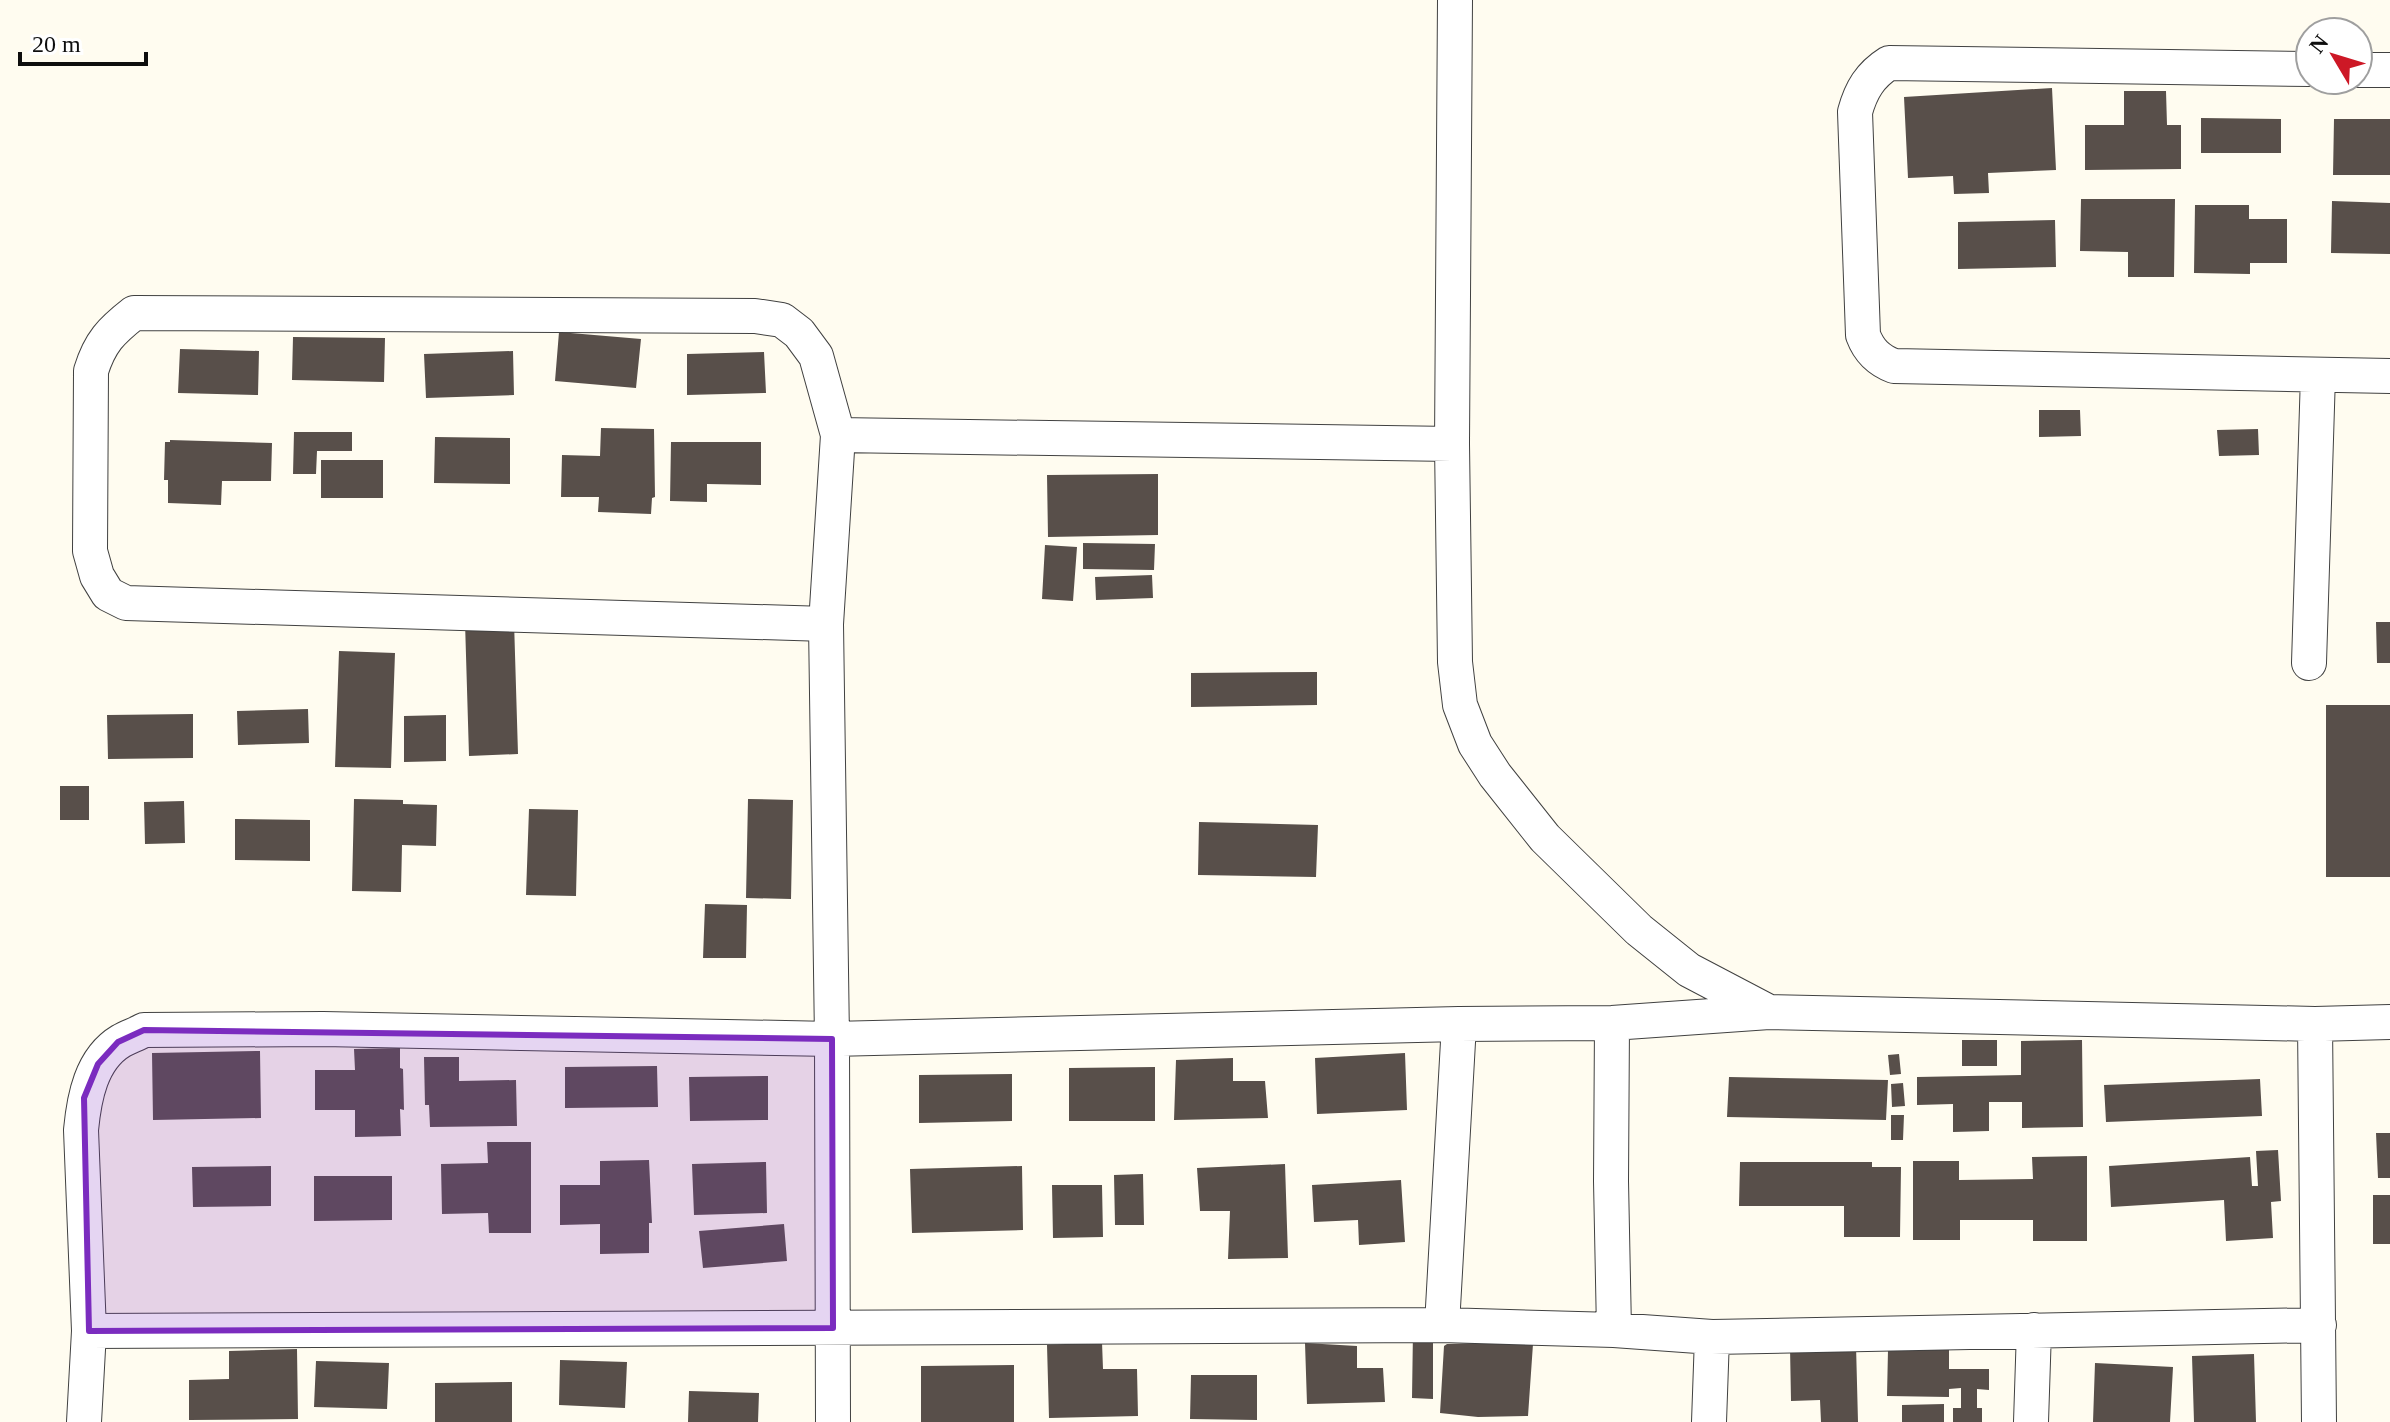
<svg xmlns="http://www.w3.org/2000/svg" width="2390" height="1422" viewBox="0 0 2390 1422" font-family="'Times New Roman',serif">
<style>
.building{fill:#584f4a}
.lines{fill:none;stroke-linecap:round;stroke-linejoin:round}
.street-casing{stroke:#414141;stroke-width:36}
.street{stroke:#fff;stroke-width:34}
.marked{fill:#7b2cbf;fill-opacity:0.2;stroke:#7b2cbf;stroke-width:6;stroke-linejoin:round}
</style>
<rect width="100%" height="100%" fill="#fffcf0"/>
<path class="building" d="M2052,88L2056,170L1988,173L1989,193L1954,194L1953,176L1908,178L1904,97Z
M2124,91H2166L2167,125H2181V169L2085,170V125H2124Z
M2201,118L2281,119V153H2201Z
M2334,119H2390V175H2333Z
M2081,199H2175L2174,277H2128V252L2080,251Z
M2332,201L2390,203V254L2331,253Z
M2195,205H2249V219H2287V263H2250V274L2194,273Z
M2055,220L2056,267L1958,269V222Z
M559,332L641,339L636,388L555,381Z
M293,337L385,338L384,382L292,380Z
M180,349L259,351L258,395L178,393Z
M513,351L514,395L426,398L424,354Z
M764,352L766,393L687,395V354Z
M2039,410H2080L2081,436L2039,437Z
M601,428L654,429L655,497L652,498L651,514L598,512L599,497H561L562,455L600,456Z
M2258,429L2259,455L2219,456L2217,430Z
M294,432H352V451H317L316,474H293Z
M435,437L510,438V484L434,483Z
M170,440L272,443L271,481H222L221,505L168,503V480H164L165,442H170Z
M671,442H761V485L707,484V502L670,501Z
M321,460H383V498H321Z
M1158,474V535L1048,537L1047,475Z
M1083,543L1155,544L1154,570L1083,569Z
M1045,545L1077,547L1073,601L1042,599Z
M1152,575L1153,598L1096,600L1095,577Z
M514,621L518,754L469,756L465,622Z
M2376,622H2390V663H2377Z
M339,651L395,653L391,768L335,767Z
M1317,672V705L1191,707V673Z
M2326,705H2390V877H2326Z
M308,709L309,743L238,745L237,711Z
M193,714V758L108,759L107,715Z
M446,715V761L404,762V716Z
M60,786H89V820H60Z
M354,799L403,800V804L437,805L436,846L402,845L401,892L352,891Z
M748,799L793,800L791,899L746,898Z
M184,801L185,843L145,844L144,802Z
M529,809L578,810L576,896L526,895Z
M235,819L310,820V861L235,860Z
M1199,822L1318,825L1316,877L1198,875Z
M705,904L747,905L746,958H703Z
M1962,1040H1997V1066H1962Z
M2082,1040L2083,1127L2022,1128V1102H1989V1131L1953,1132V1104L1917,1105V1077L2021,1075V1041Z
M400,1048V1068L403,1069L404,1110L400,1109L401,1136L355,1137V1110H315V1070H355L354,1049Z
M260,1051L261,1118L153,1120L152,1053Z
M1405,1053L1407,1110L1317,1114L1315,1058Z
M1899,1054L1901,1074L1890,1075L1888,1055Z
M424,1057H459V1081L516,1080L517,1126L430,1127L429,1105H425Z
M1233,1058V1081H1265L1268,1118L1174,1120L1176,1060Z
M657,1066L658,1107L565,1108V1067Z
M1155,1067V1121H1069V1068Z
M1012,1074V1121L919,1123V1075Z
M768,1076V1120L690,1121L689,1077Z
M1729,1077L1888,1080L1886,1120L1727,1117Z
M2260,1079L2262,1116L2106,1122L2104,1085Z
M1903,1083L1905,1106L1892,1107L1891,1084Z
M1891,1115H1904L1903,1140H1891Z
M2376,1133H2390V1178H2378Z
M487,1142H531V1233H489L488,1213L442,1214L441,1164L488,1163Z
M2278,1150L2281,1201L2271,1202L2273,1238L2226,1241L2224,1200L2111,1207L2109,1166L2250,1157L2252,1186H2258L2256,1151Z
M2087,1156V1241H2033V1220H1960V1240H1913V1161H1959V1180L2033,1179L2032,1157Z
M649,1160L652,1223H649V1253L600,1254V1224L560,1225V1185H600V1161Z
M766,1162L767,1213L694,1215L692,1164Z
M1740,1162H1872V1167H1901L1900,1237H1844V1206H1739Z
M1285,1164L1288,1258L1228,1259L1230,1211H1200L1197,1168Z
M271,1166V1206L193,1207L192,1167Z
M1022,1166L1023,1230L912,1233L910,1169Z
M1143,1174L1144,1225H1115L1114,1175Z
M314,1176H392V1220L314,1221Z
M1401,1180L1405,1242L1359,1245L1358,1220L1314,1222L1312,1185Z
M1052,1185H1102L1103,1237L1053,1238Z
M2373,1195H2390V1244H2373Z
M784,1224L787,1261L703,1268L699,1231Z
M1433,1329V1399L1412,1398L1413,1330Z
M1102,1342L1103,1369H1137L1138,1416L1049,1418L1047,1345Z
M1305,1343L1357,1346V1368H1383L1385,1402L1307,1404Z
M1479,1343L1533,1344L1528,1416L1478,1417L1440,1413L1444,1346L1447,1344Z
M1856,1345L1858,1422H1821L1820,1400L1791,1401L1790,1347Z
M297,1349L298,1419L189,1420V1380L229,1379V1351Z
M1888,1350H1949V1369H1989V1390L1977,1389V1408H1982V1422H1953V1408H1961V1388L1949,1389V1397L1887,1396Z
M2254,1354L2256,1422H2194L2192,1356Z
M560,1360L627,1362L625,1408L559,1405Z
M316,1361L389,1363L387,1409L314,1407Z
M2095,1363L2173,1367L2170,1422H2093Z
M1014,1365V1422H921V1366Z
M1191,1375H1257V1420L1190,1419Z
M512,1382V1422H435V1383Z
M689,1391L759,1393L758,1422H688Z
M1944,1404V1422H1902V1405Z"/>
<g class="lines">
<g class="street-casing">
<path id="street" d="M1455,0L1452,444L1455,662L1460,705L1475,744L1495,775L1545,838L1639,930L1689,970L1769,1012L2315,1024L2390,1022
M2310,69L1889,63C1870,75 1861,90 1855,112L1863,335C1869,351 1878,360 1894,366L2390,376
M2358,70H2390
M838,435L1452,444
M826,624L126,603L108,594L97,576L90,551L91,371C100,342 111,331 134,313L755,316L782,320L799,333L816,356L838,435L826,624L832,1039L833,1422
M2309,663L2318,375
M1612,1023L1611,1181L1614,1330
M2315,1024L2319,1422
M1442,1325L1459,1024
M89,1331L1442,1325L1614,1330L1712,1337L2319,1325
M84,1422L89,1331L81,1130C84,1098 91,1059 121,1041C128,1037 137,1034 144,1030L323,1029L832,1039L1459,1024L1612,1023L1769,1012
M1709,1422L1712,1337
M2031,1422L2034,1330"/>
</g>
<use href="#street" class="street"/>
</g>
<path class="marked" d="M144,1030L832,1039L833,1328L89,1331L84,1098L98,1064L118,1042Z"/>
<g transform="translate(2334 56) rotate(308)"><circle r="38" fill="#ffffff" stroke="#9f9f9f" stroke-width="2"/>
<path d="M0-6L14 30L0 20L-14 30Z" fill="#cd1826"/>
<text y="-12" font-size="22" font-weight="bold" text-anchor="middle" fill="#0e0e0e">N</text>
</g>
<path d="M20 52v12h126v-12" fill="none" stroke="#0e0e0e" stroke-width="4"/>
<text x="32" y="52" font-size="24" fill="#0e0e0e" stroke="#ffffff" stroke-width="6" paint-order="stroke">20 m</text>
</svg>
